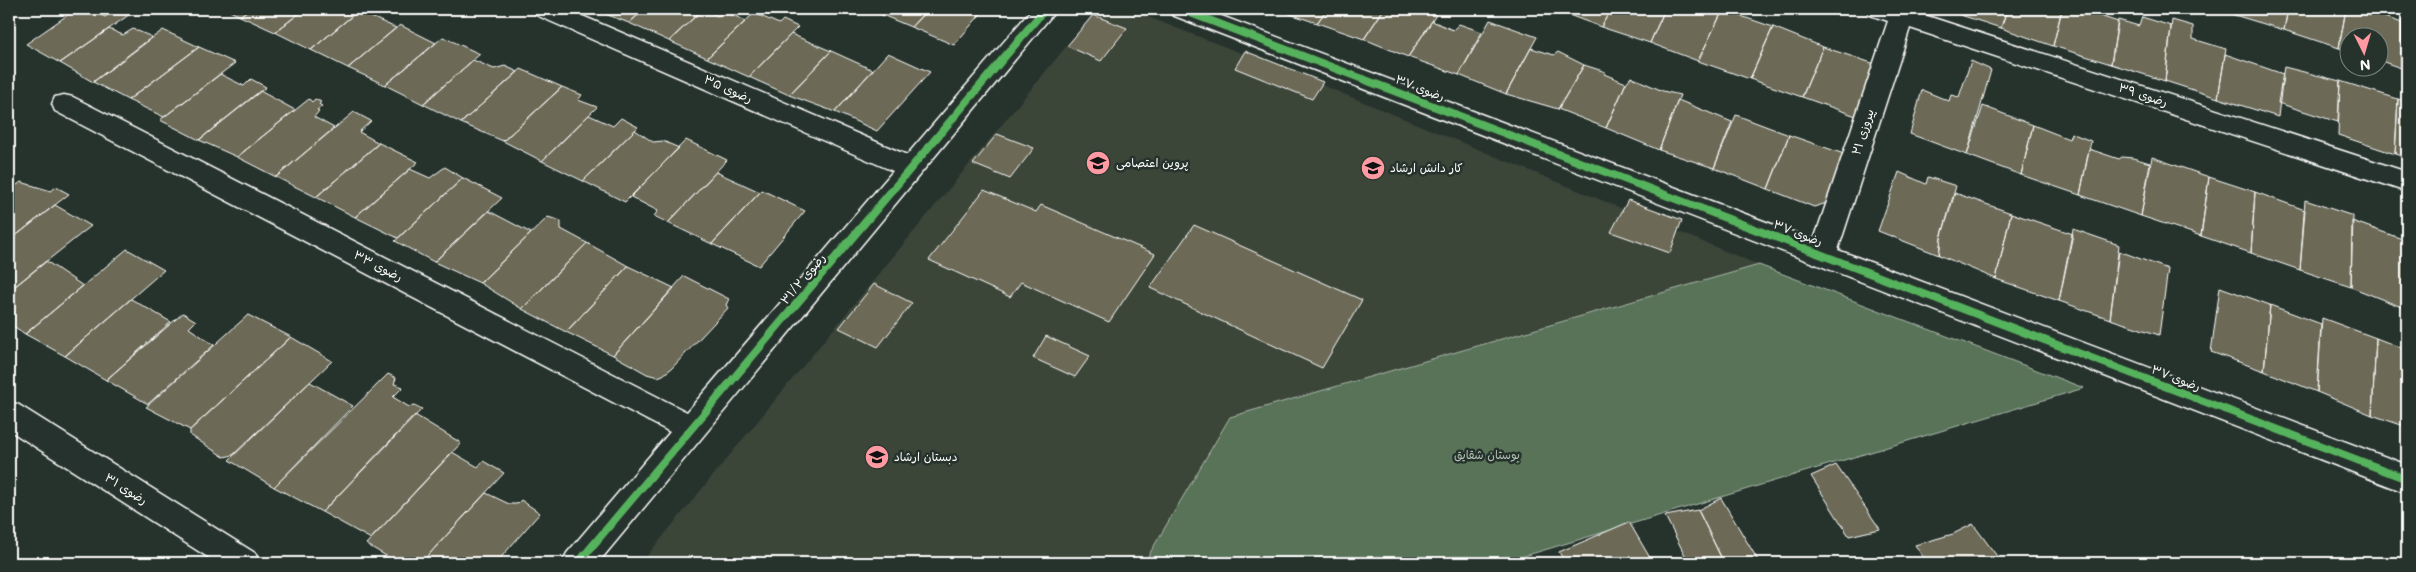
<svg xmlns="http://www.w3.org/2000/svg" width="2416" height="572" viewBox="0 0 2416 572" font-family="Mali,'Playpen Sans Arabic',sans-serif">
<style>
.built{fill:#3b4439}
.green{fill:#587359;stroke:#acb9ac}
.building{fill:#6c6b56;stroke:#fff}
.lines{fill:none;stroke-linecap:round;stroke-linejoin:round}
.minor-casing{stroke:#fff;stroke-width:3}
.minor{fill:#26332d;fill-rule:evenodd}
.cycleway-casing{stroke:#26332d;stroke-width:11}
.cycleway{stroke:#56b35d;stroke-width:8}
.labels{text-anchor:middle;stroke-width:5;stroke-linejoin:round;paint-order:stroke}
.street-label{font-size:12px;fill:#fff;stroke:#26332d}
.poi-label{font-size:12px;fill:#fff;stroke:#26332d;text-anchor:start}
.park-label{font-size:12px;fill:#b4c0b4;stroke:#26332d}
</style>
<rect width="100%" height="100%" fill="#26332d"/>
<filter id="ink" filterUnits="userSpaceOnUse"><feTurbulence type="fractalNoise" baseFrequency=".02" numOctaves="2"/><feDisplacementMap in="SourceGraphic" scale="10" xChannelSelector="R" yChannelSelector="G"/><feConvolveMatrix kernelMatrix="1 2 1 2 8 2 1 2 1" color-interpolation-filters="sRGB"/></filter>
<g filter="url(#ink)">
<path class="built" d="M1097,9H1127L1288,71L1759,265L1230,417L1144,563H641Z"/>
<path class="green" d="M1759,265L2084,388L1501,563H1144L1230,417Z"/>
<path class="building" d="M76,9H90L105,17L116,9H126L133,12L60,63L26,44Z
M226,9H249L240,16Z
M249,9H305L275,32L240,16Z
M305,9H360L311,50L275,32Z
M592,9H645L629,23Z
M645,9H703L669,41L629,23Z
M703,9L718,16L724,11L746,21L707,58L669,41Z
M871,9H928L911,27L870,10Z
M928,9H985L954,45L911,27Z
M1275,9H1327L1317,23Z
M1327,9H1384L1364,39L1317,23Z
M1384,9H1419L1436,15L1408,57L1364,39Z
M1553,9H1611L1601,27Z
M1611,9H1665L1650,43L1601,27Z
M1665,9L1723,10L1698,61L1650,43Z
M1949,9H2007L2001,28L1948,11Z
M2007,9H2062L2053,46L2001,28Z
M2062,9H2079L2118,22L2111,64L2053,46Z
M2232,9H2288L2284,30L2231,14Z
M2288,9H2346L2339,48L2284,30Z
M2346,9H2361L2402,23L2401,68L2378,60V38H2348V50L2339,48Z
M1723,10L1773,27L1750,79L1698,61Z
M358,11L396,28L348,68L311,50Z
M754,13L779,24L783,20L798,27L749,77L707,58Z
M1093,15L1127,28L1101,61L1067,46Z
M2142,17L2171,26L2165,81L2111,64L2118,20L2139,26Z
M2402,17L2407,18V70L2401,68Z
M1490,20L1537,37L1506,94L1459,75Z
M2172,20L2193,26V39L2226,49L2218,98L2165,81Z
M1432,21L1453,30L1459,24L1482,32L1459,75L1408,57Z
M400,25L436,43L385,85L348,68Z
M1773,27L1823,47L1802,97L1750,79Z
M109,29L123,35L133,29L152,37L93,82L60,63Z
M163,30L199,47L128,100L93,82Z
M791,34L831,51L789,95L749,77Z
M443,37L480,54L423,104L385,85Z
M199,47L235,63L164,117L128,100Z
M1823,47L1875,64L1856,116L1802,97Z
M1531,48L1554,55L1558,52L1584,65L1558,109L1506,94Z
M831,51L873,70L835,112L789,95Z
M1245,51L1323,82L1312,99L1235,68Z
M888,53L930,72L877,131L835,112Z
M2225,54L2283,74L2278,117L2218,98Z
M473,60L494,69L505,66L518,72L461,123L423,104Z
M1971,61L1991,70L1967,155L1910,134L1922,90L1949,101L1951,95L1959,97Z
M1584,65L1606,72L1604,74L1626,83L1606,128L1558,109Z
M2284,67L2340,81L2338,122L2278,103Z
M521,69L562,87L503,141L461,123Z
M220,74L244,86L251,79L266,87L199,140L160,120Z
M1631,77L1663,91L1680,95L1659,150L1606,128L1626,83Z
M2340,81L2398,99L2395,154L2338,135Z
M562,87L582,95L578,100L597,107L542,161L503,141Z
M260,91L295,110L237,157L199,140Z
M309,99L312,102L315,99L321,102L319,104L322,106L317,110L319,111L314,117L334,128L276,177L237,157Z
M2398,99L2407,102V158L2395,154Z
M1678,100L1732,122L1714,168L1659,150Z
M1983,106L2033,125L2021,175L1967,155Z
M354,112L371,121L359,132L379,143L316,197L276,177Z
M589,115L613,126L621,118L638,127L583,181L542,161Z
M1736,115L1789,135L1768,189L1714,168Z
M2033,125L2069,139L2071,133L2091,141L2080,195L2021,175Z
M635,130L653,142L663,141L679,148L625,202L583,181Z
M997,134L1034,148L1010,179L973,164Z
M1789,135L1844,154L1827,203L1814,207L1768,189Z
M686,140L727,160L668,223L654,216L658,211L631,197Z
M379,143L418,162L355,217L316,197Z
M2089,149L2119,159L2122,157L2133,158L2150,163L2141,216L2080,195Z
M2152,157L2209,177L2201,236L2141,216Z
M445,167L463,178L398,238L355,217L410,169L430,178Z
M716,172L760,192L712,244L668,223Z
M1899,172L1926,184L1928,177L1956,186L1941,238L1939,255L1878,231Z
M2209,177L2255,192L2251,253L2201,236Z
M463,178L502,198L434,262L395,241Z
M21,182L51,191L56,187L69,194L9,241V191Z
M762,190L805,211L759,266L712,244Z
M984,190L1036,212L1041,205L1155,254L1109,322L1021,282L1010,297L929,260Z
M2255,192L2305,210L2300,270L2251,253Z
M1955,193L2011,213L1996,279L1939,255L1941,238Z
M1628,200L1682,220L1670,253L1611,232Z
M2305,200L2353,216L2351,287L2300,270Z
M55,205L91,226L9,291V241Z
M489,211L531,233L480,283L434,262Z
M2011,213L2073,234L2059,301L1996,279Z
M548,217L561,221V229L587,243L522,309L480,283Z
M2352,221L2405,240L2404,308L2351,287Z
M1194,225L1362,300L1322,368L1150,288Z
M2073,229L2119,245L2110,319L2059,301Z
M2405,240H2407V310L2404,308Z
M587,243L628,266L566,332L522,309Z
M127,249L164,270L65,356L25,334Z
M2119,251L2168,269L2159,335L2110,319Z
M46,261L83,286L25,334L9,323V291Z
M628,266L674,288L613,355L566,332Z
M684,276L729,299L726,305L728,308L672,368L663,375L658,377L647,374L613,355Z
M874,284L912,303L878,347L839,328Z
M2220,287L2270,305L2264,371L2211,352Z
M131,299L171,322L106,380L65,356Z
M2270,305L2321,324L2317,392L2264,371Z
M183,313L196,321L189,328L214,345L148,404L106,380Z
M248,315L291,337L190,430L146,407Z
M2322,318L2376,338L2372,415L2317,392Z
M1046,336L1090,356L1075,377L1033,358Z
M291,337L332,361L233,455L224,457L190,435V430Z
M2376,338L2407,350V427L2372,415Z
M388,374L396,378L394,384L403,387L393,397L409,407L414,405L422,409L326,508L322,512L274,487Z
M310,382L353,406L274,487L229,460Z
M415,415L461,443L371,539L322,512Z
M452,452L478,467L483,461L504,473L421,563H398L366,544Z
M1836,465L1880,529L1849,536L1811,476Z
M486,493L509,504H517L521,500L540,513L496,563H421Z
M1721,498L1759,562L1724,563L1698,510Z
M1698,510L1717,549L1724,563H1689L1665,516Z
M1629,522L1653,563H1565L1559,552Z
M1973,524L2002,563H1927L1915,545L1953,534Z"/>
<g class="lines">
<g class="minor-casing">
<path id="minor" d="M532,9H566L907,155L1032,9H1057L598,563H562L567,553L670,432L55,111L52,104L55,97L64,95L73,97L687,412L893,171L536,15Z
M1168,9H1203L1814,240L1888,21L1870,15L1866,9H1916L1915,12L2407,172V192L1910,28L1838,250L2407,465V493L1172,15Z
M9,401L19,405L255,553L260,563H217L9,430Z"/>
</g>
<use href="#minor" class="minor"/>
<g class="cycleway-casing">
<path id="cycleway" d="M1180,9L2407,479
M578,563L1045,9"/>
</g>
<use href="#cycleway" class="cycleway"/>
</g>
</g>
<defs>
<g id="school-disc" transform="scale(1.25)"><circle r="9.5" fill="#ff9aa2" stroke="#26332d"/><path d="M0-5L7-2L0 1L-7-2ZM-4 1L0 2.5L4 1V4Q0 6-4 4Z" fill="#111"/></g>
</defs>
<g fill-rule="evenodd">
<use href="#school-disc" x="1098" y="163"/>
<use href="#school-disc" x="1373" y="168"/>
<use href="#school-disc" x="877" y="457"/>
</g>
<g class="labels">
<g class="street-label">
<text transform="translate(1420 88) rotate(21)" y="4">رضوی ۳۷</text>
<text transform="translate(728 89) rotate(24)" y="4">رضوی ۳۵</text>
<text transform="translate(2143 95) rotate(18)" y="4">رضوی ۳۹</text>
<text transform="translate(1863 132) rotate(-72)" y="4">پیروزی ۲۱</text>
<text transform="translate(1798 233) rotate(21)" y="4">رضوی ۳۷</text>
<text transform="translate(378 266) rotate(27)" y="4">رضوی ۳۳</text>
<text transform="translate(803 279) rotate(-50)" y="4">رضوی ۳۱/۲</text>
<text transform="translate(2176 378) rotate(21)" y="4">رضوی ۳۷</text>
<text transform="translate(126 489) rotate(32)" y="4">رضوی ۳۱</text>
</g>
<g class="poi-label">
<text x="1116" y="167">پروین اعتصامی</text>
<text x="1390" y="172">کار دانش ارشاد</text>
<text x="894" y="461">دبستان ارشاد</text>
</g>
<g class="park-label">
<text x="1487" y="459">بوستان شقایق</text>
</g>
</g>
<rect width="2416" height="572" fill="none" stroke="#26332d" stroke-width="30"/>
<rect x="15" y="15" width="2386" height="542" fill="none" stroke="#fff" stroke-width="2" filter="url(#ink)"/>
<g transform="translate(2364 52) rotate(175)"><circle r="24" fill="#26332d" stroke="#7d8581"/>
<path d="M0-4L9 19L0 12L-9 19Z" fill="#ff9aa2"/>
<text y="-8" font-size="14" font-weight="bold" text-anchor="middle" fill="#ffffff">N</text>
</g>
</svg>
